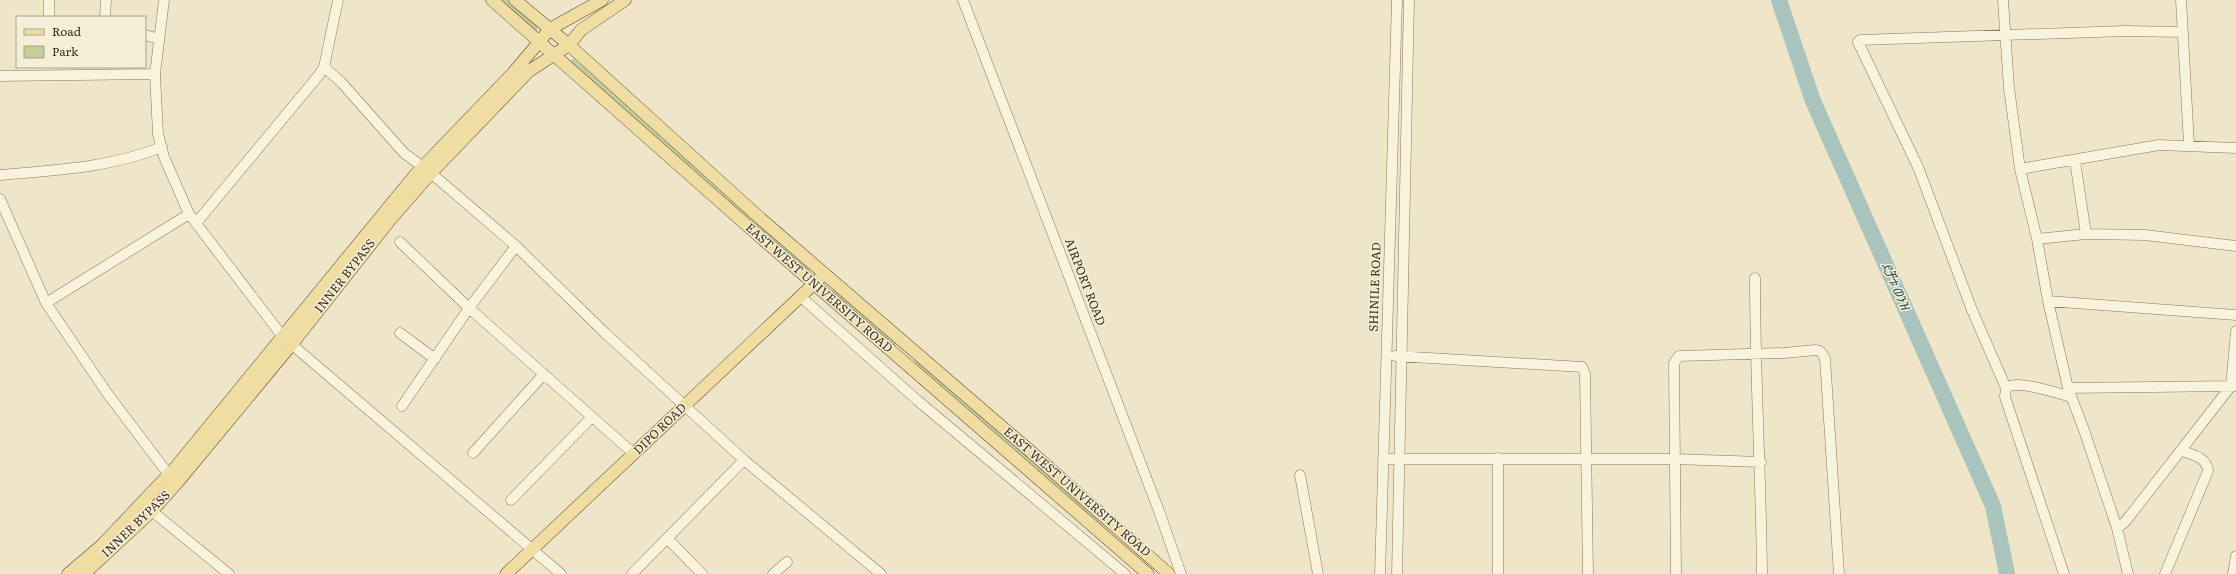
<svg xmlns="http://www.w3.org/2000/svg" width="2236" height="574" viewBox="0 0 2236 574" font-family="Literata,'Noto Sans Ethiopic',serif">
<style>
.green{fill:#c4cd9c}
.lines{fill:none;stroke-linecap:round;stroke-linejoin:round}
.river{stroke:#a9c3bd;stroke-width:16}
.minor-casing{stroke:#8b785d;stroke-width:11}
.major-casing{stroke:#594631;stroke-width:13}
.minor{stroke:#f9f2dc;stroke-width:10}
.major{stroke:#f0dda1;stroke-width:12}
.labels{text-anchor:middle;stroke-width:3;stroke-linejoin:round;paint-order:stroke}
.street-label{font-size:12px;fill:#3b2f20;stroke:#f6efd8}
.water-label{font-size:13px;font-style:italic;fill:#305b5b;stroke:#f6efd8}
</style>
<rect width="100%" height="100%" fill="#efe5c8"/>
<path class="green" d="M498,0H508L538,26L537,30L535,31Z
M574,59L808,262L813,270H808L571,63V60Z
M833,287L898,343L897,345H894L832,292Z
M916,359L1133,549L1064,494L917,365L914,360Z"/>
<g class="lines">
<path class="river" d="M1779,0L1813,101L1993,506L2007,574"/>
<g class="minor-casing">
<path id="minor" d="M164,0L155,74L158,134L164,157L189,214L283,337L561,574
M963,0L1159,511L1181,574
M2003,0L2009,88L2020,169L2037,239L2048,301L2068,388L2084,430L2117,528L2128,574
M2181,0L2189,145
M49,17V0
M105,17L106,0
M145,35L159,39
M324,67L341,82L404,153L431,173L516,246L605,333L744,460L881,574
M0,76L155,74
M2075,161L2086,234
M2020,169L2159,145L2236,148
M0,175C56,170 109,168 162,147
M0,199L46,303L107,393L169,475
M197,222L319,75L324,67L338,0
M2037,239L2086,234L2145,235L2236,246
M400,242L469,308L634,454
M1755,278C1755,377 1761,475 1762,574
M801,297L917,400L1125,574
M2048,301L2236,315
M46,303L189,214
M400,333L435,359
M1395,356L1582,367L1585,374L1588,574
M2006,388C2017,379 2057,393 2071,397
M2068,388L2234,386
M402,406L469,308L516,246
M473,453L544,374
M1498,458V574
M1383,459H1674L1761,462
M1300,475L1318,574
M511,500L592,417
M142,503L229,574
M2117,528L2125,522L2231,386L2236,331
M667,538L702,574
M632,574L744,460
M773,574L787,562
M1380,574L1397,0
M1397,574L1409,0
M1676,574L1674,363L1679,356L1784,353L1816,350L1820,351L1825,358L1839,574
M2064,574L2005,397L2006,388L1972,310L1918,167L1858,42L1860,40L2125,31L2183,32
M2165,574L2208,471C2207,458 2194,455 2182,451
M2233,574L2236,556"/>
</g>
<g class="major-casing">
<path id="major" d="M492,0L751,229L1148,574
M515,0L569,45L761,219L1030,451L1169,574
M68,574L102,545L174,469L415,175L513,73L550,29L602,0
M84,574L152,511L177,483L292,344L390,220L431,173L529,71L569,45L581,30L625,0
M506,574L819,279"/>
</g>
<use href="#minor" class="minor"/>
<use href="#major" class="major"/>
</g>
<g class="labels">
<g class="street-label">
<text transform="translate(345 276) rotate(-52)" y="4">INNER BYPASS</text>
<text transform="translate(1085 282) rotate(69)" y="4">AIRPORT ROAD</text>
<text transform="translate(1375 287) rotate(-88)" y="4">SHINILE ROAD</text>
<text transform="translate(819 288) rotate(41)" y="4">EAST WEST UNIVERSITY ROAD</text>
<text transform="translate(660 429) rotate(-44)" y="4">DIPO ROAD</text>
<text transform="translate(1077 492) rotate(41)" y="4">EAST WEST UNIVERSITY ROAD</text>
<text transform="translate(136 524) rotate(-44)" y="4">INNER BYPASS</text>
</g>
<g class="water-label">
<text transform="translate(1896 286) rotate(66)" y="5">ደቻቱ ወንዝ</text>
</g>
</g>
<rect x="16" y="16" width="130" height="52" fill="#f6efd8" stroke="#aba28e"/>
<rect x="24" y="29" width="20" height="6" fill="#f0dda1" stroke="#aba28e"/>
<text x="52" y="36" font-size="12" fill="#3b2f20">Road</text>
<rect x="24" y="46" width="20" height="12" fill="#c4cd9c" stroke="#aba28e"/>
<text x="52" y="56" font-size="12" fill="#3b2f20">Park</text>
</svg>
